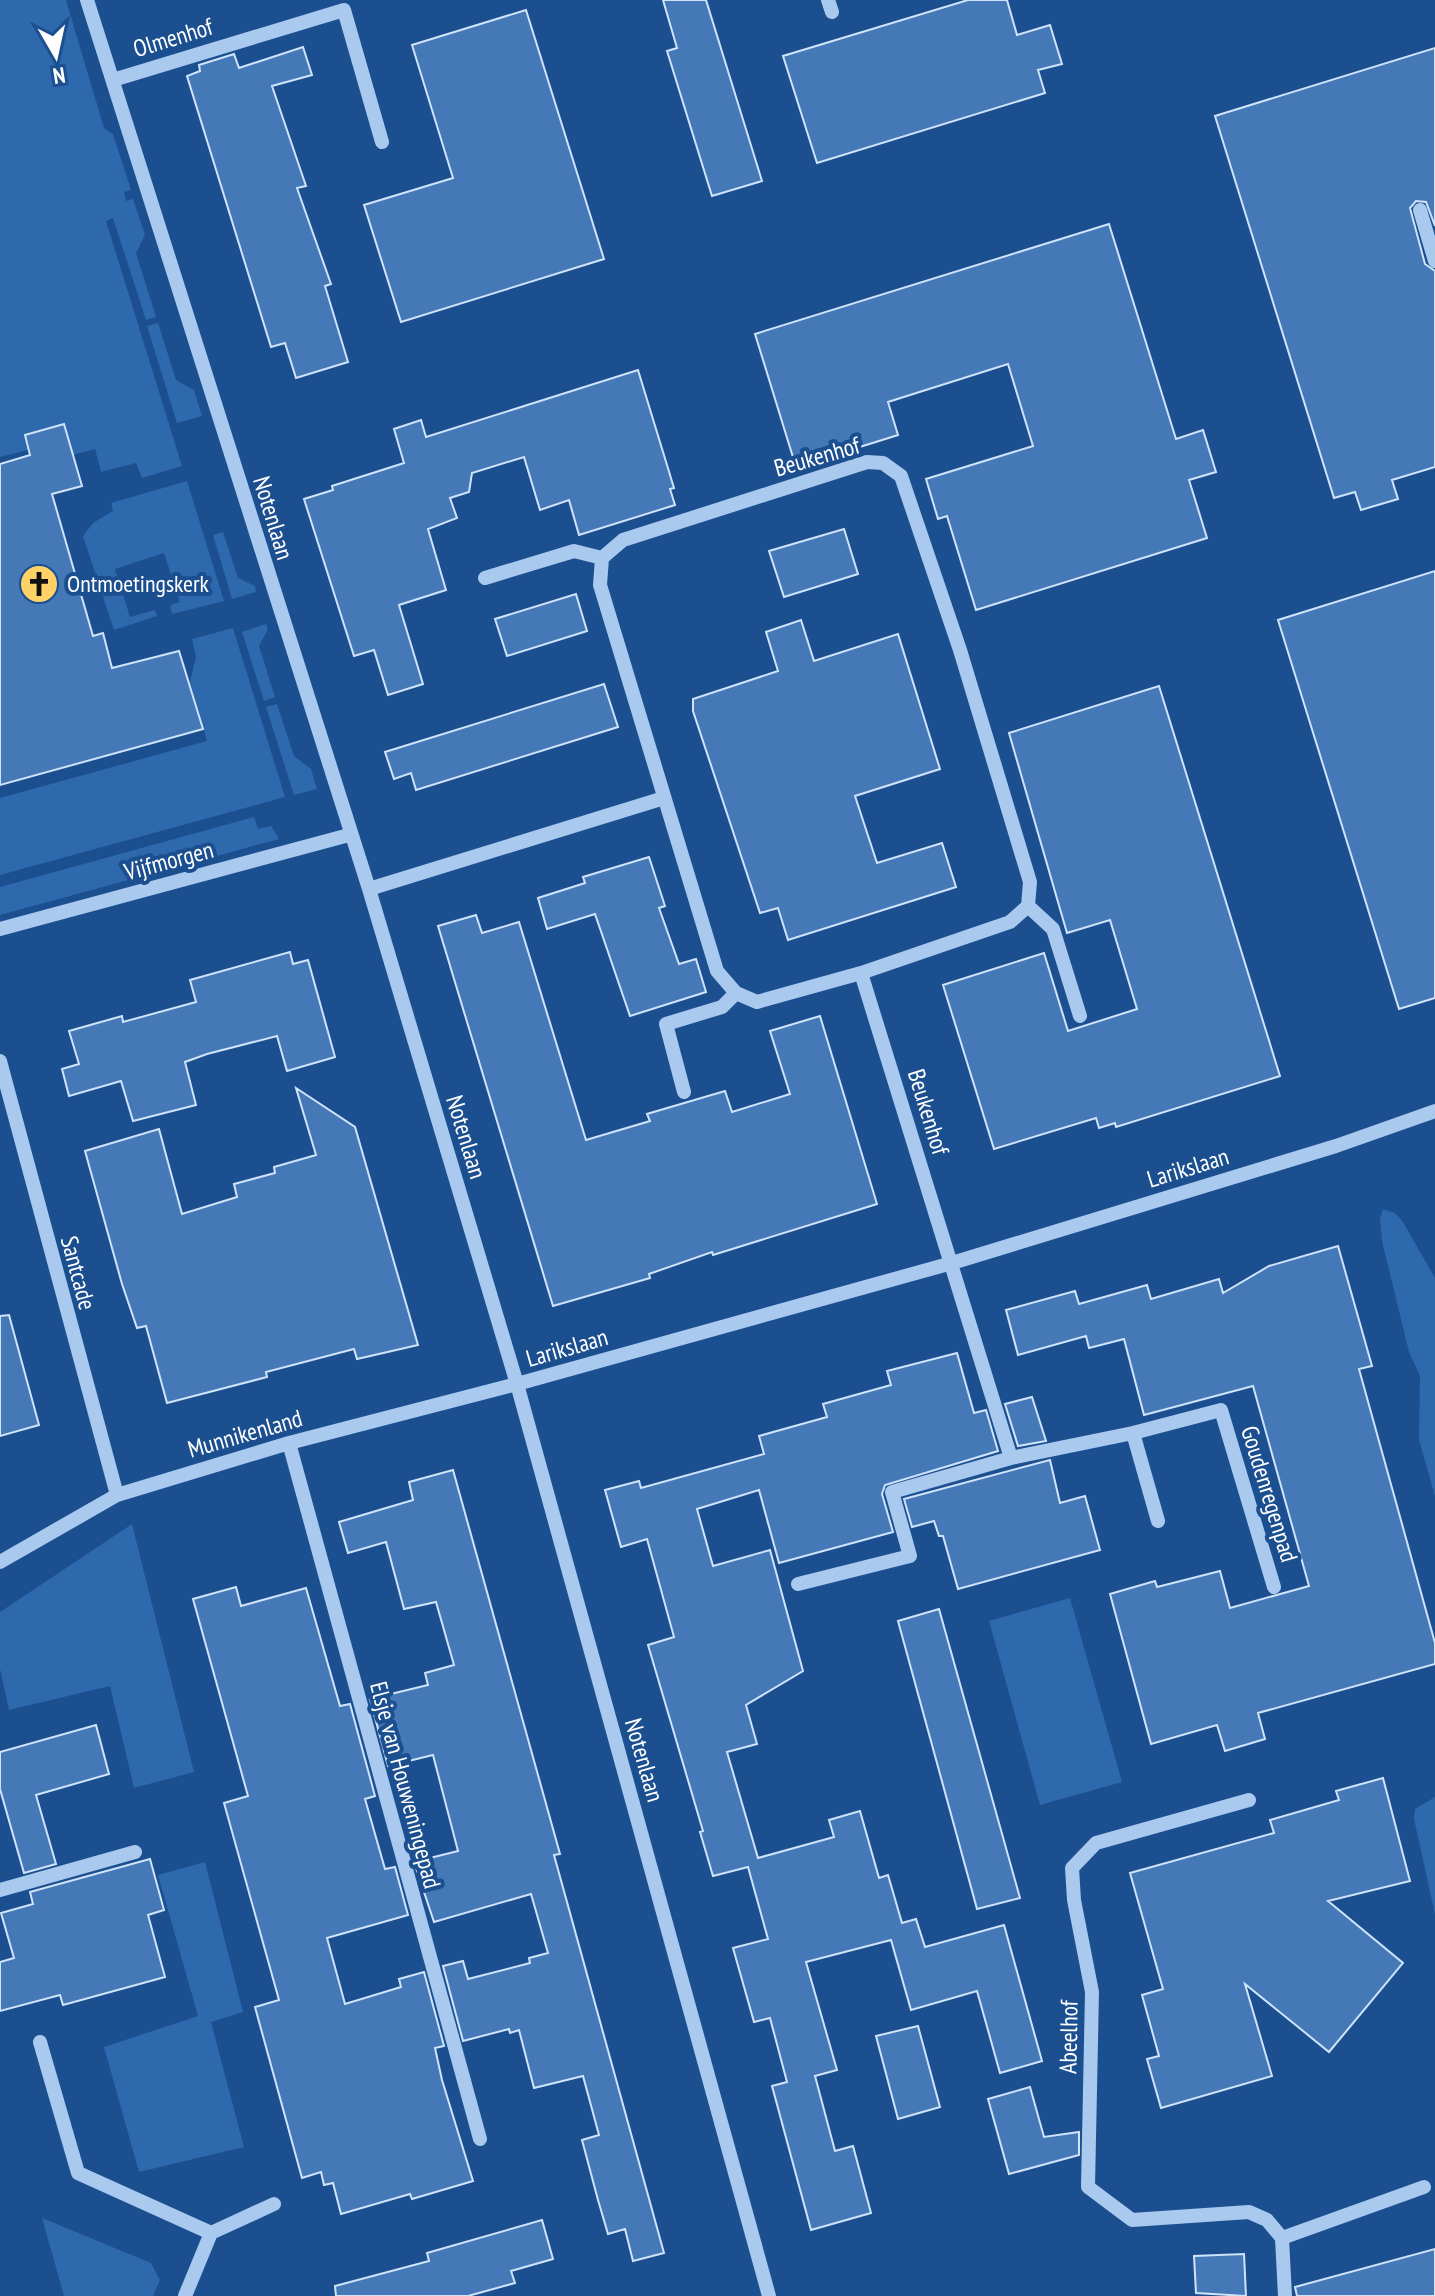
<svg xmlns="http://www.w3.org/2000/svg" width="1435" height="2296" viewBox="0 0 1435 2296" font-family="'PT Sans Narrow',sans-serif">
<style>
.green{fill:#2e69ad}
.building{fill:#4478b7;stroke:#cfe3fa;stroke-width:2}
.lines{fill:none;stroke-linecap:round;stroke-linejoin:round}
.minor{stroke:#a9c9ee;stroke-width:14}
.labels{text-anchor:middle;stroke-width:8;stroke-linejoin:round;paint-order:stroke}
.street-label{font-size:24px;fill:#fff;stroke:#1b4f8f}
.poi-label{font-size:24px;fill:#fff;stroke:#1b4f8f;text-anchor:start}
</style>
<rect width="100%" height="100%" fill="#1b4f8f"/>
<path class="green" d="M0,0H66L104,128L113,134L131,190L124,192L126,201L133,199L145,235L136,253L156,317L146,320L113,218L106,221L182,466L142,478L136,463L101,472L95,449L73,455L64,424L25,434L28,450L0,457Z
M158,323L176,380L194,390L202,416L177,423L147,326Z
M187,481L224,601L172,614L170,605L180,602L164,553L115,569L130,617L155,610L157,616L114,630L83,536L93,523L113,511L111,503Z
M223,532L238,578L255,586L256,592L232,599L213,535Z
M266,624L268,629L259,646L275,697L264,701L242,632Z
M233,628L285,797L0,875V798L207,741L190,682L196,657L192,639Z
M277,704L294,756L311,769L317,789L294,795L266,707Z
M254,817L258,829L271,826L279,839L0,915V887Z
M1383,1209L1395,1213L1403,1222L1435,1278V1496L1419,1440L1420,1376L1409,1352L1382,1241L1380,1218Z
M132,1524L194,1772L134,1788L110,1686L9,1710L0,1669V1612Z
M1070,1598L1122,1782L1040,1805L989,1621Z
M1435,1797V1914L1414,1819L1415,1809Z
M205,1862L243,2012L211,2022L244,2147L139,2172L104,2047L198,2016L158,1875Z
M42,2218L151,2263L160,2280L153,2296H64Z"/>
<path class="building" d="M663,0H706L762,181L712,196L667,51L677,48Z
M968,0H1007L1017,35L1050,25L1062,64L1038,70L1045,93L817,163L783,56Z
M526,10L604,259L401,322L364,205L453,178L412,45Z
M303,47L312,75L272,86L306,186L297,188L331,284L325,286L348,362L296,378L285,343L271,347L187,76L200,71L199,65L234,54L239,68Z
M1435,48V226L1426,202L1416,201L1410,208L1425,264L1435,271V467L1392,480L1398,499L1361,510L1355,492L1334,498L1215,116Z
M1109,224L1176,439L1203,430L1216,472L1189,480L1207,538L976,610L947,516L938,519L926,479L1033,446L1008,364L888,402L898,435L796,467L755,334Z
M638,370L674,488L670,489L675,505L579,535L569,500L540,510L524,457L472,473L469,492L450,498L457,518L428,529L446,590L399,605L423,684L388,695L374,650L354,656L304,499L333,490L332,486L404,463L394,429L421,420L426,437Z
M64,424L82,486L52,494L93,636L103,633L112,668L179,651L203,729L0,785V464L30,455L25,435Z
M844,529L858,574L784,597L769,551Z
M1435,571V998L1399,1009L1278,620Z
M576,594L587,631L507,656L495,619Z
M801,620L814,661L898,634L940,769L855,796L877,863L942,843L956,887L788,940L778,908L760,913L693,711V699L778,671L766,632Z
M604,684L618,727L416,790L411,773L394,779L385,752Z
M1159,686L1280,1076L1116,1127L1115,1123L1099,1128L1096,1118L994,1149L943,985L1044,953L1068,1031L1137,1009L1110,920L1067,933L1009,733Z
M649,857L665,906L659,908L679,964L696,959L706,992L630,1016L595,914L547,929L538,898L585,883L583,877Z
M476,915L482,933L519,922L586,1140L650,1121L647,1114L725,1091L732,1112L790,1094L770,1031L820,1016L877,1204L713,1255L712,1252L649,1274L650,1278L553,1306L438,926Z
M290,952L293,964L308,960L335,1057L287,1071L277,1036L207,1054L185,1062L196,1105L133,1121L121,1081L69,1096L62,1069L79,1064L69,1031L122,1016L123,1022L196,1002L190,980Z
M296,1088L355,1127L418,1345L357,1359L354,1349L266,1372L267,1377L167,1403L146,1326L137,1328L122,1284L85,1151L159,1129L182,1214L237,1197L234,1184L275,1173L274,1167L316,1155Z
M1338,1246L1372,1366L1359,1369L1435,1643V1664L1258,1713L1265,1739L1225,1751L1217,1725L1151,1744L1110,1594L1155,1581L1157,1587L1220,1571L1230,1608L1309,1586L1253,1386L1144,1415L1124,1339L1089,1348L1086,1336L1018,1355L1006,1310L1075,1291L1079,1304L1147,1285L1151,1299L1219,1279L1223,1293L1269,1266Z
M9,1315L39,1425L0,1436V1316Z
M957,1353L974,1413L986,1410L998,1451L885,1485L882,1494L893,1532L779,1563L759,1490L697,1509L713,1566L770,1550L803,1671L746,1705L757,1744L727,1752L758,1858L834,1837L829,1820L860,1811L879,1878L888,1875L902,1923L916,1919L925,1947L1004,1925L1042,2061L1000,2073L977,1991L911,2010L891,1940L806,1962L837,2070L815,2076L835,2151L853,2146L871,2213L811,2230L772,2086L787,2082L770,2018L754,2022L733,1948L768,1939L748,1867L713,1876L700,1832L703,1831L648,1645L674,1637L647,1539L621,1547L605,1490L639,1481L641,1488L764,1454L759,1436L827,1417L823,1404L891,1385L887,1371Z
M1032,1397L1046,1441L1018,1446L1005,1404Z
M1050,1460L1060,1503L1085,1496L1100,1550L958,1589L943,1536H939L934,1521L912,1527L904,1499Z
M453,1470L560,1854L554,1855L664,2253L633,2261L625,2229L608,2234L598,2200L582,2140L599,2135L583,2076L534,2088L519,2030L510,2033L509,2029L463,2041L443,1966L463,1961L468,1979L530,1963L529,1958L548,1953L531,1894L434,1922L414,1862L458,1851L433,1755L388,1766L370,1699L428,1685L425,1673L454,1665L436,1602L404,1609L386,1542L348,1553L339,1522L413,1500L409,1482Z
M236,1587L241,1606L306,1588L340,1706L350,1704L375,1796L365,1799L385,1869L395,1867L408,1915L327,1938L345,2004L401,1987L399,1979L424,1972L444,2046L435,2048L442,2080L473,2181L412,2199L410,2194L341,2214L333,2183L324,2185L321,2172L302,2178L255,2007L279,2000L224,1803L248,1796L193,1599Z
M939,1609L1020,1898L977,1909L898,1621Z
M96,1725L109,1774L36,1795L56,1864L24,1873L0,1789V1752Z
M1383,1778L1410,1881L1328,1901L1403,1963L1329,2052L1245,1984L1272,2076L1161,2108L1147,2059L1159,2056L1142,1995L1163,1989L1130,1873L1274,1833L1270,1820L1339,1800L1336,1791Z
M150,1859L164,1910L148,1915L165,1977L63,2005L60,1995L0,2011V1962L14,1958L1,1913L33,1904L30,1892Z
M918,2026L940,2107L898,2119L876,2036Z
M1030,2087L1044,2137L1079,2132V2155L1009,2174L988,2099Z
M542,2220L553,2259L511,2271L515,2283L468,2296H336L335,2286L429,2261L427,2253Z
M1435,2249V2296H1297L1295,2287Z
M1244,2254L1246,2296L1196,2293L1194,2256Z"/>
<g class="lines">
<path class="minor" d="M87,0L369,889L517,1384L769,2296
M828,0L832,12
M113,80L344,10L382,142
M1420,210L1435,261
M867,462L883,463L901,476L960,650L1030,882L1028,906L1010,922L861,973L757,1002L736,993L717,971L600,585L602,558L623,540Z
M485,578L574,551L602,558
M369,889L664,798
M1028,906L1053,929L1080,1016
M0,929L349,835
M861,973L1011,1458
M0,1061L117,1495
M684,1092L666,1024L722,1007L736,993
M1133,1433L1221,1410L1274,1587
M289,1443L480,2139
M0,1562L117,1495L289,1443L517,1384L952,1263L1336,1146L1435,1111
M798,1584L910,1556L892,1492L1011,1458L1133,1433L1158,1521
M1249,1800L1096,1843L1072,1868L1074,1900L1092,1992L1088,2187L1132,2220L1249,2212L1267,2220L1282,2238L1285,2296
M0,1890L135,1852
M40,2042L78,2173L211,2233L185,2296
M211,2233L274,2204
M1282,2238L1424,2187"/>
</g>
<defs>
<g id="church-disc" transform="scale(2)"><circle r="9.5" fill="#ffd166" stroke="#1b4f8f"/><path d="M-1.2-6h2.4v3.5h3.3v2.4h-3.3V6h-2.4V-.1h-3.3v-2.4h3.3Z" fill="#111"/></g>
</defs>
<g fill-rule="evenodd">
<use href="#church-disc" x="39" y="584"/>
</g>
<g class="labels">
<g class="street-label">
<text transform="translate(173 38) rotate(-17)" y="8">Olmenhof</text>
<text transform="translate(817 457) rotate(-16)" y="8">Beukenhof</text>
<text transform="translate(273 518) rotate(73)" y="8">Notenlaan</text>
<text transform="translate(169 861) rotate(-15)" y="8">Vijfmorgen</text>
<text transform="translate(928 1112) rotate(73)" y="8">Beukenhof</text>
<text transform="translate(466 1137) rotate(73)" y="8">Notenlaan</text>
<text transform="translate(1188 1168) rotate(-17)" y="8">Larikslaan</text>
<text transform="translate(78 1273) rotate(75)" y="8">Santcade</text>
<text transform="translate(567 1348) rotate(-16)" y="8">Larikslaan</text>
<text transform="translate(245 1434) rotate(-16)" y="8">Munnikenland</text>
<text transform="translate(1269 1494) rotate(73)" y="8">Goudenregenpad</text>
<text transform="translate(644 1760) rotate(74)" y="8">Notenlaan</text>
<text transform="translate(405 1785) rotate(75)" y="8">Elsje van Houweningepad</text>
<text transform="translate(1069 2037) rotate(-89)" y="8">Abeelhof</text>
</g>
<g class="poi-label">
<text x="67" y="592">Ontmoetingskerk</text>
</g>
</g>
<g transform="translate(56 56) rotate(171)" stroke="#1b4f8f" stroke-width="6" paint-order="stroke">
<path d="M0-6L14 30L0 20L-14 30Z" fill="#ffffff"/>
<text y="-12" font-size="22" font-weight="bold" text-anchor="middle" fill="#ffffff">N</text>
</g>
</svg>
